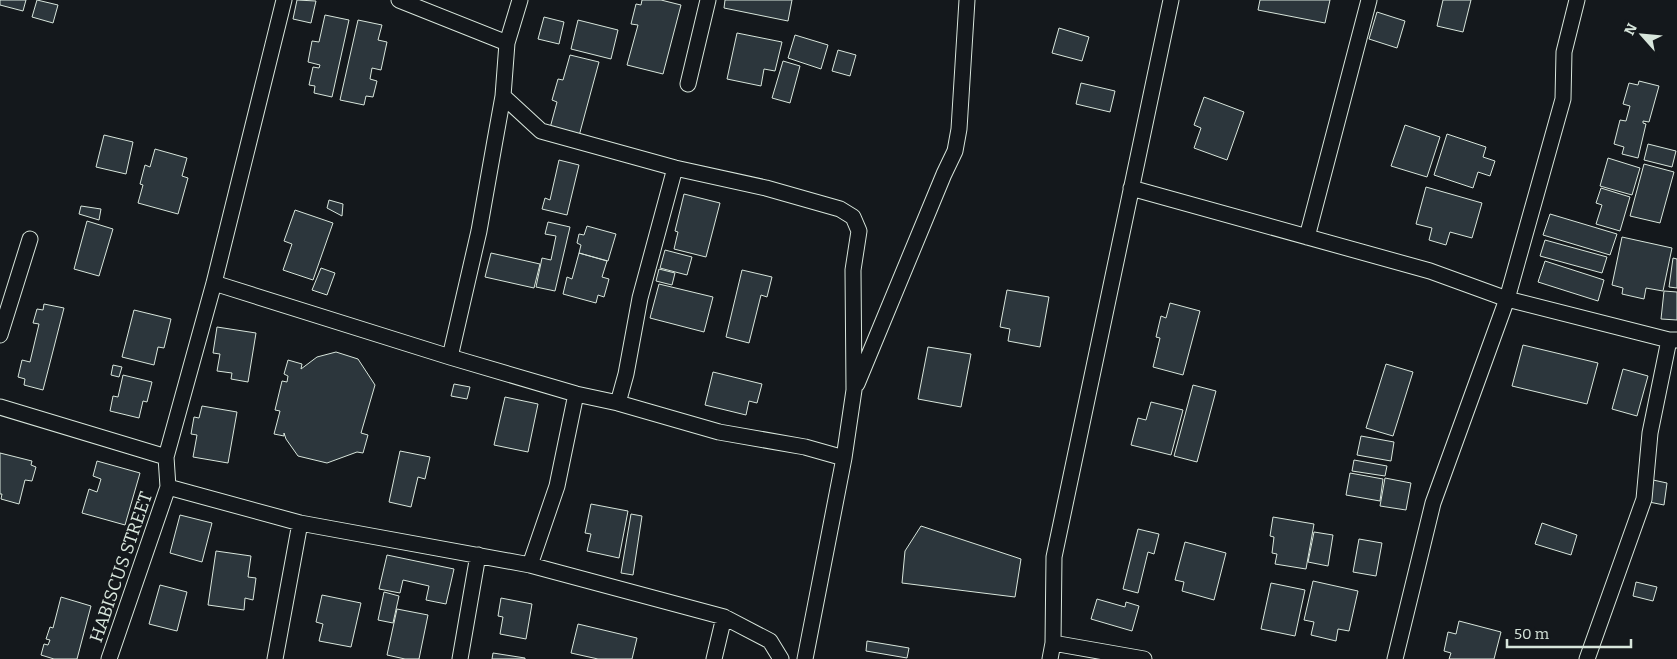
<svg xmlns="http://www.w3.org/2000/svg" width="1677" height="659" viewBox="0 0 1677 659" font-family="Bitter,serif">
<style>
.building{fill:#2c363c;stroke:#d8e6dc}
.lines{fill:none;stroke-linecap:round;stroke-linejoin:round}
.minor-casing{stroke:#d8e6dc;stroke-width:17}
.minor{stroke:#14181c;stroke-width:15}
.labels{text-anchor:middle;stroke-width:4;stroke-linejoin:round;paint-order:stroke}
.street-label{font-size:18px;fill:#d8e6dc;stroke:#14181c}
</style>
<rect width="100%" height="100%" fill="#14181c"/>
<path class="building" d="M0,0H26L23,11L0,5Z
M37,0L58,5L53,23L32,17Z
M297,0L316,1L311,23L293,19Z
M642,0H661L681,5L663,74L627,65L638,25L631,24L636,4L641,5Z
M725,0H792L788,21L724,8Z
M1260,0H1330L1325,23L1258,10Z
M1443,0H1471L1463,32L1437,26Z
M1377,12L1405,21L1397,48L1369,39Z
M325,15L349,20L332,97L314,93L315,86L309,85L313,67L319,68L320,65L308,62L312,41L319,42Z
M544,17L564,22L559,44L538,39Z
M358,20L382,25L378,40L387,42L381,70L372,68L370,79L377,81L373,97L366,96L364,105L340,100Z
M578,20L618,30L611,59L571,49Z
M1059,28L1089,37L1082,61L1052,53Z
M737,33L782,42L775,71L764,69L761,86L727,79Z
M795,35L828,45L821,69L788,58Z
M838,50L856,55L850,76L832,71Z
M570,55L599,62L579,136L550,128L557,102L552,100L558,79L563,80Z
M783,61L800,66L790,103L772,98Z
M1639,81L1659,86L1649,122L1643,121V123L1646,124L1638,158L1622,154L1624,147L1614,144L1620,120L1626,121L1630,106L1623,104L1629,83L1638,85Z
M1081,83L1115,91L1110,112L1076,104Z
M1204,97L1244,112L1227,160L1194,148L1201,128L1194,125Z
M1405,125L1440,137L1427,177L1391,166Z
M1447,134L1486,147L1483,157L1495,161L1490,176L1478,172L1473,188L1434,175Z
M104,135L133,142L126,174L96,167Z
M1648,144L1676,151L1672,167L1644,160Z
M155,149L187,158L182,176L188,178L178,214L138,203L143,185L140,184L145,165L150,167Z
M1608,158L1640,168L1632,195L1600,186Z
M559,160L579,165L567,215L542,209L545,198L550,200Z
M1644,164L1674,172L1660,223L1630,216Z
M1426,187L1482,203L1472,238L1450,232L1446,245L1429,240L1432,228L1416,224Z
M1601,188L1630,197L1620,231L1596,224L1602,205L1596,203Z
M684,194L720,203L706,257L674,249L678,232L675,231Z
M329,200L343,204L342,216L327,208Z
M81,206L101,209L99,220L79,214Z
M295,210L333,223L313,280L283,270L292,244L284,241Z
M1550,214L1617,234L1610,255L1543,235Z
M87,221L113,229L99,276L74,269Z
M548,222L570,227L555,291L536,287L542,258L551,260L556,236L545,234Z
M587,226L616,234L608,261L579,253L581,245L577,243L579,234L584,235Z
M1622,237L1672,248L1663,291L1646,288L1644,299L1622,294L1623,288L1612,285Z
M1545,240L1607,257L1602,273L1540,256Z
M665,250L692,257L687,275L660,268Z
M491,253L540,264L534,288L485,277Z
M579,253L607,261L602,277L609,279L604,297L598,295L596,303L563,294L567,277L572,279Z
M1673,258L1677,259V288L1669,287Z
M1545,261L1604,280L1598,301L1538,282Z
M321,268L335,273L327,295L312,290Z
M659,269L675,273L672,285L656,281Z
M742,270L772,277L767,297L761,295L749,343L726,337Z
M659,284L713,297L704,332L650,318Z
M1007,290L1049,297L1040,347L1008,341L1010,329L1000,327Z
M1664,291L1677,292V320L1661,319Z
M1170,303L1200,311L1183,375L1153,367L1160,338L1156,337L1161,316L1166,318Z
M44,304L64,308L43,390L24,385L25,379L18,377L22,360L30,362L39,324L33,323L37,309L43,310Z
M134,310L171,319L164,348L158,347L154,365L122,357Z
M217,327L256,333L248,382L231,379L232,373L217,371L220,354L213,353Z
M1523,345L1598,363L1587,404L1512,386Z
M928,347L971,354L961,407L918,399Z
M336,352L358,359L375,385L361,433L368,435L363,453L357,452L327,463L298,456L286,439L284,433V436L274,434L280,411L275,410L282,381L287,382L288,376L284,374L288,360L302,364L301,369L317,357Z
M1386,364L1413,372L1393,436L1366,428Z
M113,365L122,367L119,377L111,375Z
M1623,369L1648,376L1637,416L1612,409Z
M713,372L762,384L757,403L749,401L746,415L705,405Z
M123,375L152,382L147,402L143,401L139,418L110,411L113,396L118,397Z
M454,384L470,387L467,399L451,396Z
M1193,385L1216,391L1197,462L1174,456Z
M505,397L538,404L528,452L494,445Z
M1151,402L1183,410L1171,455L1131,445L1138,418L1146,420Z
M202,406L237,412L228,463L193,457L197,435L191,434L194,417L199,418Z
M1361,436L1394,442L1391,461L1357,455Z
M400,451L430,457L425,479L418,477L411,507L389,502Z
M0,453L32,461L31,465L36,467L32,481L25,480L19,504L1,499L2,494H0Z
M1354,460L1387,466L1385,476L1352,471Z
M97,461L140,473L125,525L82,513L89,489L97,492L101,479L93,476Z
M1350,473L1383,479L1380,501L1346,495Z
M1385,478L1411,483L1406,510L1380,506Z
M1653,480L1667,483L1664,505L1649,502Z
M591,504L628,511L619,558L587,551L591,534L585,533Z
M631,514L642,516L633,575L621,573Z
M180,515L212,523L202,562L170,553Z
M1273,517L1314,524L1306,569L1275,564L1277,554L1272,553L1274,537L1270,536Z
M1542,523L1577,535L1571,555L1535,544Z
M921,526L1021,559L1015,597L902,583L905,551Z
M1138,529L1159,534L1154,554L1148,552L1138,593L1123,589Z
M1314,532L1333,535L1328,566L1308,562Z
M1359,539L1382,543L1376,576L1353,572Z
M1185,542L1226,553L1214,600L1182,591L1184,582L1175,580Z
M216,551L251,556L248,577L256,578L253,600L245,598L244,610L208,605Z
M387,555L454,569L446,604L426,600L429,586L403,580L400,593L379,589Z
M1313,581L1358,591L1349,631L1338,629L1336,641L1311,635L1314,622L1304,620Z
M1636,582L1657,587L1653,601L1633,596Z
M1271,583L1305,590L1295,636L1261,629Z
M160,585L187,592L177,631L149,624Z
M384,592L399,596L393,623L378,620Z
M322,595L361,603L351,647L319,641L323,624L316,622Z
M61,597L91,606L77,659H54L41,655L44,644L48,645L50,640L46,639L50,627L53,628Z
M501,598L532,604L526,639L500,634L503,617L498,616Z
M1097,599L1125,607L1126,602L1139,606L1132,631L1091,619Z
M397,609L428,615L419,659H405L387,655Z
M1459,621L1501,632L1494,659H1449L1451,653L1444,651L1448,632L1456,634Z
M578,624L637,638L632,659H598L571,653Z
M867,641L909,648L907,658L866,651Z
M493,653L525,658V659H492Z"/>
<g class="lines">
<g class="minor-casing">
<path id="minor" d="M399,0L507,43
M688,84L708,0
M503,96L541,131L675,168L766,188L840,209L853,217L859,231L853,270L854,390L844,458L805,659
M1131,188L1430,271L1507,299L1669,340H1677
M1307,237L1369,0
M214,283L450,357L576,394L618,403L719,432L805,447L844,458
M0,335L30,239
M450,357L479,231L494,146L503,96L507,43L520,0
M857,384L944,174L955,151L959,129L967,0
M618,403L626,374L640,298L675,168
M0,407L166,457
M168,487L300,523L530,565L724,617L770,641L781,659
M530,565L557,486L576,394
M1053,643L1144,659
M109,659L168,487L166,457L214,283L284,0
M275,659L300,523
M460,659L478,555
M714,659L724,617
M1050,659L1053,643L1054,557L1171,0
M1395,659L1433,503L1507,299L1563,99L1564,52L1577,0
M1587,659L1644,499L1650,433L1669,340"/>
</g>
<use href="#minor" class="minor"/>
</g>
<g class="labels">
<g class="street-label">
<text transform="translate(121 567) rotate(-71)" y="6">HABISCUS STREET</text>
</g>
</g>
<g transform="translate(1642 35) rotate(297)" stroke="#14181c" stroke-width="4" paint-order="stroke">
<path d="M0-4L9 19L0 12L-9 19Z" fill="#d8e6dc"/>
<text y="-8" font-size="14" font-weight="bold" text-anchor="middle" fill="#d8e6dc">N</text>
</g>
<path d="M1507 639v8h124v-8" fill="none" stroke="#d8e6dc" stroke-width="2.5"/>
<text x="1514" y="639" font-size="15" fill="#d8e6dc" stroke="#14181c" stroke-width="4" paint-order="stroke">50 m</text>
</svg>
